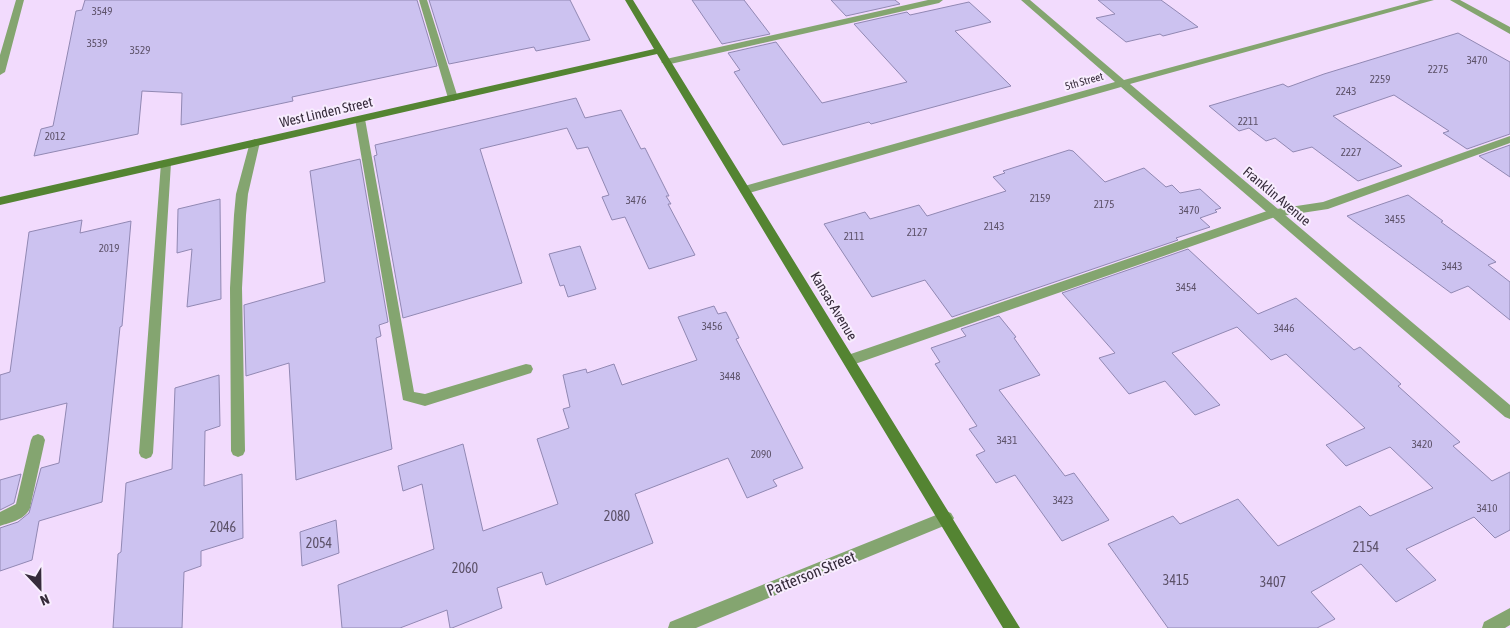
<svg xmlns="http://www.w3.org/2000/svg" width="1510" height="628" viewBox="0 0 1510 628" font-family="'Asap Condensed',sans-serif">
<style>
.building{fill:#ccc2f0;stroke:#9188b3}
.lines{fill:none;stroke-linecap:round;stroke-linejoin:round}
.lane{fill:#84a570;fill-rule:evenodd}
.street{fill:#84a570;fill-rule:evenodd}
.secondary{fill:#548432;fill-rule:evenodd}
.labels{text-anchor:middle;stroke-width:4;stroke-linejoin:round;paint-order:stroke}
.number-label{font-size:11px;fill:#5c5168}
.far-street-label{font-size:11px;fill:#362b3b;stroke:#f8edfe}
.street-label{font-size:14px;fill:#362b3b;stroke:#f8edfe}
.near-number-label{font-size:14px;fill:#5c5168}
.near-street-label{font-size:16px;fill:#362b3b;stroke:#f8edfe}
</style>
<rect width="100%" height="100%" fill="#f2dbfd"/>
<path class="building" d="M85,0H417L437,66L292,97L293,101L181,125L182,93L142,91L138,134L34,156L41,129L53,126L76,11L82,10Z
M429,0H570L590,40L536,51L534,47L449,64Z
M692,0H744L770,34L722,44Z
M831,0H895L900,4L846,16Z
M1098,0H1161L1198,27L1163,36L1160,34L1126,42L1096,18L1115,14Z
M969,2L991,22L955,31L1011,86L871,124L869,122L783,145L734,72L740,70L728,53L776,42L822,103L907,82L854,24L907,12L910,15Z
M1458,33L1510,62V134L1467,149L1443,133L1449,131L1394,95L1333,116L1402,166L1358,181L1312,147L1293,152L1275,138L1266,141L1249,128L1239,131L1209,106L1283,84L1288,87L1291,86L1324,74Z
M576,98L585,118L621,110L641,149L645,148L669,196H666L671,204H668L695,255L649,269L625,217L612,220L602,197L609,195L588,147L577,149L567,128L480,149L522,283L403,318L374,156L377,155L375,145Z
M1510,145V177L1479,156Z
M1069,150L1073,151L1105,182L1144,168L1166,187L1172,185L1180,193L1200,189L1221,208L1215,210L1217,212L1200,218L1210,227L1176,238L1178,240L952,317L925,280L872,297L824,224L865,212L870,219L919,205L927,216L1006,191L993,177L1005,173L1003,171Z
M360,159L388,322L379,325L381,336L376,338L392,449L296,480L289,363L246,376L244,305L325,282L310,171Z
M1408,195L1443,221L1441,222L1496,262L1488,265L1510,282V320L1468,286L1451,293L1347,216Z
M220,199L221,299L187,307L192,249L177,253L178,209Z
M82,220L80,233L131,221L122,326L120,327L102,502L39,521L32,560L0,571V528L18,522L29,513L41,468L59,463L67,403L0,420V375L10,372L29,232Z
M580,246L596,289L568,297L564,285L560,286L549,254Z
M1188,249L1258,314L1296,298L1354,350L1360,347L1401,384L1398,386L1460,442L1453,446L1492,481L1510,472V530L1495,538L1474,517L1406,549L1436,580L1396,602L1361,564L1311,592L1335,619L1317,628H1168L1108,544L1173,516L1180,524L1238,499L1278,546L1360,506L1370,516L1433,488L1390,447L1346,466L1326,445L1365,428L1286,354L1271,360L1237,327L1172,353L1220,405L1195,415L1165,381L1129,394L1099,358L1115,353L1062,293Z
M714,306L718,314L726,312L739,338L736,339L803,468L773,480L777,486L747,498L728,458L635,494L653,543L546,585L542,572L497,588L502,608L452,628H450L447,610L400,628H342L338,585L434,549L422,484L403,491L398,466L463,444L483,531L558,504L537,439L569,428L563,409L570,407L563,375L586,369L587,373L614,364L622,385L697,360L678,317Z
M999,316L1016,337L1014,338L1040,375L999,390L1065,476L1074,473L1109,520L1062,541L1015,475L996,483L976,455L985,451L969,429L977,426L935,364L940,362L931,348L966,336L961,329Z
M219,375L220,426L205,431L204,486L242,474L243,538L201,551V566L184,572L182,628H113L118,554L121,552L126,483L172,469L175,388Z
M21,474L14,503L0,510V480Z
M336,520L339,553L302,566L300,532Z"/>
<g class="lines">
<path class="lane" d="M419,0H427L458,98L456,100L453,101L448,98Z
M928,0H943L939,3L666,65L661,62L666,59Z
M360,116L365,119L414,392L425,394L526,364L531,365L533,369L531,373L425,406L403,400L355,119Z
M1510,136V143L1328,209L1275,217L855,364L850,365L845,364L843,360L845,356L1270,210L1323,202Z
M255,139L260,142L248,194L246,215L242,288L245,451L243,455L238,457L233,455L231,451L230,288L234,215L236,194L250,142Z
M166,160L171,163L153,453L151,457L146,459L141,457L139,453L161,163Z
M38,434L43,436L45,440L30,508C25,520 11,522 0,526V512L16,504L31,440L33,436Z"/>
<path class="street" d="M16,0H24L5,72L0,75V55Z
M1021,0H1030L1124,80L1420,0H1434L1130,84L1510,405V419L1505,417L1121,87L749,193H741L740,190L741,187L1115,82Z
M1450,0H1460L1510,27V34Z
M946,511L951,513L954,518L951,523L696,628H668L670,622Z
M1510,608V625L1505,628H1482L1484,622Z"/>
<path class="secondary" d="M625,0H633L1020,628H1003L657,54L0,205V197L654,49Z"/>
</g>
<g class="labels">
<g class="number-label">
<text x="102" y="15">3549</text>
<text x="97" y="47">3539</text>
<text x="140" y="54">3529</text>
<text x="1477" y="64">3470</text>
<text x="1438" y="73">2275</text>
<text x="1380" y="83">2259</text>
<text x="1346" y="95">2243</text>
<text x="1248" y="125">2211</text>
<text x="55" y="140">2012</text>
<text x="1351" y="156">2227</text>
<text x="1040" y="202">2159</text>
<text x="636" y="204">3476</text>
<text x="1104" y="208">2175</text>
<text x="1189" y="214">3470</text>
<text x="1395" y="223">3455</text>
<text x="994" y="230">2143</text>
<text x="917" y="236">2127</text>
<text x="854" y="240">2111</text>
<text x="109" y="252">2019</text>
<text x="1452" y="270">3443</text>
<text x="1186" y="291">3454</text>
<text x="712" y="330">3456</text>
<text x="1284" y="332">3446</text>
<text x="730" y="380">3448</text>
<text x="1007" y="444">3431</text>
<text x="1422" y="448">3420</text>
<text x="761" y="458">2090</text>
<text x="1063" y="504">3423</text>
<text x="1487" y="512">3410</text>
</g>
<g class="far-street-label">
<text transform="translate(1084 81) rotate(-16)" y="4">5th Street</text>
</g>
<g class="street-label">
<text transform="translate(326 112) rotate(-13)" y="5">West Linden Street</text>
<text transform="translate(1277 196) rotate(40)" y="5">Franklin Avenue</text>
<text transform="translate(834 306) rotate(59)" y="5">Kansas Avenue</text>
</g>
<g class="near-number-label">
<text x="617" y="521">2080</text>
<text x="223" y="532">2046</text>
<text x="319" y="548">2054</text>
<text x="1366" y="552">2154</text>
<text x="465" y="573">2060</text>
<text x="1176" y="585">3415</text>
<text x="1273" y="587">3407</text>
</g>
<g class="near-street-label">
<text transform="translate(811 573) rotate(-22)" y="6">Patterson Street</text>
</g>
</g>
<g transform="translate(40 588) rotate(158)" stroke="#f8edfe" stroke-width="4" paint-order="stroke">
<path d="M0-4L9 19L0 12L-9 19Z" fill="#362b3b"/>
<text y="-8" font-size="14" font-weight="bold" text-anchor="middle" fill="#362b3b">N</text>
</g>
</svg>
